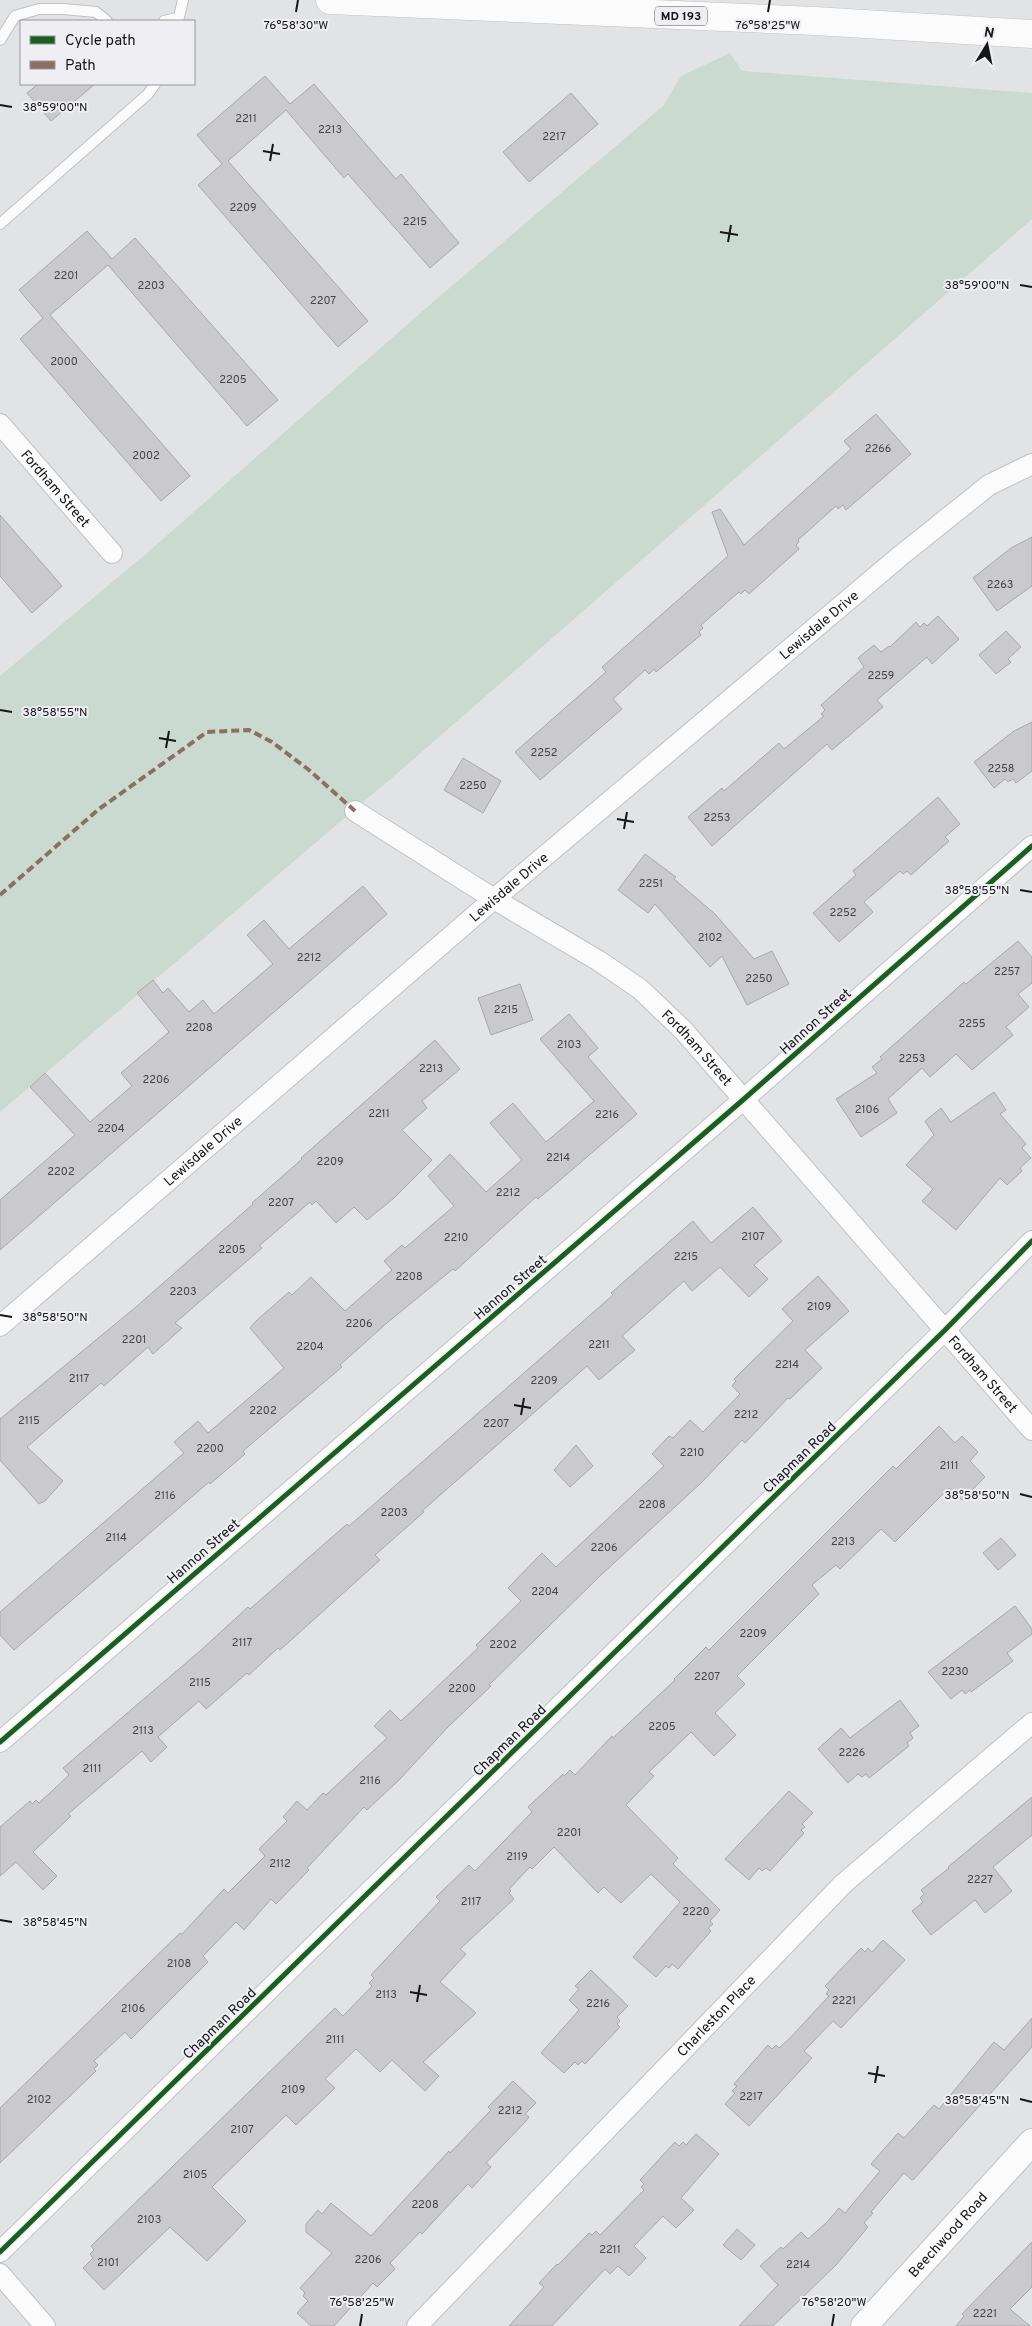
<svg xmlns="http://www.w3.org/2000/svg" width="1032" height="2326" viewBox="0 0 1032 2326" font-family="Overpass,sans-serif">
<style>
.green{fill:#cadad0}
.building{fill:#cacacc;stroke:#a8a8aa}
.lines{fill:none;stroke-linecap:round;stroke-linejoin:round}
.service-casing{stroke:#c0c1c3;stroke-width:12}
.minor-casing{stroke:#c0c1c3;stroke-width:22}
.tertiary-casing{stroke:#c0c1c3;stroke-width:28}
.primary-casing{stroke:#c0c1c3;stroke-width:29}
.service{stroke:#fbfbfb;stroke-width:10}
.minor{stroke:#fbfbfb;stroke-width:20}
.tertiary{stroke:#fbfbfb;stroke-width:26}
.primary{stroke:#fbfbfb;stroke-width:28}
.quiet{stroke:#8d6e63;stroke-width:4;stroke-dasharray:8 4;stroke-linecap:butt}
.cycleway-casing{stroke:#efeff3;stroke-width:8}
.cycleway{stroke:#1b5e20;stroke-width:5}
.ticks{fill:none;stroke:#151617;stroke-width:2}
.labels{text-anchor:middle;stroke-width:4;stroke-linejoin:round;paint-order:stroke}
.number-label{font-size:11px;fill:#444546}
.shield{fill:#efeff3;stroke:#565759;stroke-width:1}
.shield-label{font-size:12px;font-weight:bold;fill:#151617}
.street-label{font-size:14px;fill:#151617;stroke:#efeff3}
.ticks-label{font-size:12px;text-anchor:middle;fill:#151617;stroke:#efeff3;stroke-width:4;stroke-linejoin:round;paint-order:stroke}
</style>
<rect width="100%" height="100%" fill="#e2e3e5"/>
<path class="green" d="M730,53L742,71L1032,93V219L408,764L0,1112V676L147,553L433,302L663,106L681,76Z"/>
<path class="building" d="M265,76L290,104L314,84L396,179L401,174L459,243L430,268L348,174L344,178L286,110L228,161L368,321L338,347L198,185L222,164L197,135Z
M38,84H95L51,121L27,93Z
M571,93L598,124L529,182L503,152Z
M87,231L112,259L135,238L278,400L247,426L108,265L50,315L190,476L161,501L20,339L43,318L19,290Z
M876,414L911,454L846,510L843,505L838,509L836,506L798,540L799,542L796,545L799,549L749,594L745,590L741,594L739,592L701,625L703,628L699,632L701,635L656,672L654,669L649,674L645,670L613,699L622,709L540,780L515,752L606,672L602,667L728,556L712,512L720,509L744,545L851,449L844,441Z
M0,515L62,586L32,613L0,576Z
M1032,537V586L997,611L973,578L1011,548Z
M938,616L959,639L932,664L927,657L877,700L883,707L832,750L827,744L712,846L688,817L722,788L724,791L779,743L784,749L824,716L821,714L825,710L821,705L864,667L858,658L874,645L881,652L889,646L890,647L916,622L920,627L924,623L927,626Z
M1006,631L1021,647L1008,659L1011,662L996,674L979,655Z
M1032,722V771L1016,783L1013,779L1008,782L1005,779L994,788L974,762L1014,731Z
M463,758L501,781L483,813L444,790Z
M938,797L960,824L945,837L949,841L911,875L907,871L903,874L900,871L864,902L873,912L839,942L813,913L856,875L853,871Z
M645,854L676,877L674,879L715,914L754,959L772,951L789,984L747,1005L722,956L710,967L655,904L648,913L618,890Z
M363,886L387,914L0,1250V1200L75,1135L30,1087L45,1073L90,1122L132,1086L121,1073L169,1032L137,993L153,980L163,993L168,988L189,1012L203,1000L214,1014L273,964L247,935L264,920L289,949Z
M1018,941L1032,957V983L1018,994L1029,1007L1006,1027L1013,1035L972,1070L956,1054L930,1077L922,1068L888,1099L897,1113L861,1137L836,1099L877,1073L872,1067L882,1059L880,1057L964,982L966,984Z
M520,984L533,1020L491,1035L478,998Z
M569,1014L598,1048L588,1057L637,1114L538,1199L536,1197L455,1271L453,1269L388,1322L340,1365L342,1367L243,1451L245,1454L210,1484L209,1482L14,1650L0,1635V1612L184,1453L174,1442L198,1421L208,1433L284,1368L250,1328L256,1321L289,1292L292,1295L311,1277L345,1311L392,1270L384,1261L402,1245L405,1248L454,1206L428,1176L450,1154L486,1192L522,1160L490,1123L513,1103L546,1142L594,1101L540,1039Z
M435,1040L460,1069L422,1101L427,1108L402,1130L432,1160L394,1198L367,1220L354,1207L336,1223L316,1201L312,1205L310,1202L259,1246L262,1248L175,1323L182,1328L153,1354L148,1347L104,1386L101,1383L27,1447L63,1481L45,1501L39,1504L0,1460V1419L136,1307L253,1204L252,1203L302,1159L301,1158Z
M994,1092L1006,1110L1000,1114L1026,1144L1022,1148L1031,1158L1020,1168L1022,1171L1007,1185L1000,1178L956,1230L922,1201L933,1189L906,1165L934,1135L925,1121L941,1108L951,1122Z
M753,1207L782,1241L754,1265L768,1279L749,1297L720,1267L692,1291L684,1281L622,1336L635,1350L599,1380L587,1366L422,1511L424,1512L375,1555L380,1560L280,1650L278,1648L249,1675L247,1673L206,1709L199,1701L158,1737L167,1747L151,1762L142,1751L68,1814L71,1816L33,1852L57,1876L43,1890L16,1862L0,1876V1827L30,1801L32,1804L36,1800L39,1803L69,1775L63,1768L200,1651L248,1607L250,1609L347,1524L349,1526L613,1295L611,1293L693,1221L711,1243Z
M818,1276L849,1311L805,1350L822,1368L790,1399L788,1398L745,1443L742,1440L702,1482L601,1575L489,1685L491,1686L448,1727L400,1779L367,1810L364,1807L307,1868L309,1870L276,1904L271,1899L244,1930L236,1922L203,1956L208,1962L131,2039L125,2032L94,2061L98,2065L94,2069L96,2071L0,2163V2108L180,1933L182,1934L224,1889L228,1893L265,1856L259,1849L287,1821L283,1817L297,1801L307,1810L323,1793L326,1795L387,1738L374,1726L390,1710L401,1721L478,1648L476,1645L521,1601L508,1588L542,1553L556,1567L664,1466L652,1454L669,1436L673,1438L690,1420L703,1432L740,1394L732,1386L736,1381L734,1379L793,1321L782,1309Z
M939,1426L955,1443L962,1436L978,1452L970,1461L985,1477L962,1500L949,1488L895,1542L881,1529L840,1569L836,1565L812,1585L819,1594L737,1676L745,1684L715,1713L736,1735L714,1756L691,1732L649,1772L654,1776L626,1805L678,1858L673,1864L720,1910L710,1921L713,1924L708,1928L711,1931L678,1969L672,1964L669,1968L666,1966L656,1977L633,1957L680,1902L651,1874L621,1903L604,1887L598,1893L554,1847L532,1869L530,1867L509,1889L511,1891L509,1893L514,1899L460,1949L466,1954L440,1982L476,2013L423,2062L439,2076L425,2091L392,2060L380,2072L356,2049L325,2079L335,2088L296,2125L286,2115L212,2187L246,2221L207,2261L170,2227L104,2290L83,2268L93,2258L90,2254L94,2250L91,2246L335,2008L343,2016L372,1986L369,1983L374,1978L371,1975L440,1901L436,1897L469,1865L475,1871L532,1812L528,1807L563,1774L564,1776L570,1770L575,1775L612,1736L613,1738L675,1680L674,1679L706,1647L709,1650L893,1466L896,1469Z
M576,1445L593,1466L570,1487L554,1470Z
M1001,1538L1016,1555L998,1570L983,1553Z
M1015,1606L1032,1629V1634L1007,1653L1013,1661L971,1692L970,1690L965,1694L962,1690L951,1699L928,1672Z
M900,1700L919,1726L910,1733L913,1738L907,1743L909,1746L869,1778L866,1774L862,1777L858,1774L848,1783L818,1749L841,1728L850,1738Z
M789,1791L813,1813L802,1824L805,1827L801,1830L804,1833L770,1871L766,1868L762,1871L759,1868L749,1880L725,1859Z
M1032,1797V1835L993,1867L1012,1891L985,1913L975,1900L931,1935L912,1911L923,1902L920,1898L924,1894L921,1890L949,1868L948,1867Z
M883,1940L905,1960L841,2028L833,2021L804,2051L812,2058L749,2126L725,2104L735,2093L732,2091L737,2086L734,2084L768,2045L772,2049L776,2045L779,2048L790,2038L829,1996L826,1994L829,1990L825,1986L861,1948L865,1952L868,1948L872,1952Z
M591,1970L628,2006L617,2017L620,2021L617,2024L620,2027L585,2064L582,2061L578,2065L575,2062L564,2073L541,2053L579,2010L569,2000L579,1989L575,1986Z
M1032,2018V2047L914,2179L912,2180L904,2173L871,2212L873,2213L864,2223L868,2227L836,2265L773,2326H739L778,2285L760,2266L781,2247L783,2249L801,2232L808,2239L827,2222L839,2208L845,2213L880,2171L871,2164L898,2133L904,2138L934,2105L939,2109L994,2042L1004,2050Z
M513,2081L536,2103L525,2114L529,2117L526,2121L486,2163L491,2167L472,2188L468,2184L422,2234L420,2232L390,2263L395,2269L377,2287L373,2283L334,2326H311L297,2313L308,2301L303,2296L305,2293L300,2288L332,2253L306,2232V2224L318,2210L322,2214L331,2203L371,2236L449,2151L450,2153L491,2110L488,2107Z
M696,2134L719,2154L681,2198L694,2210L676,2228L663,2216L634,2246L646,2258L629,2276L618,2266L610,2274L605,2269L552,2326H509L544,2287L539,2283L557,2264L558,2265L589,2233L592,2235L596,2231L600,2235L644,2190L641,2187L644,2184L640,2180L675,2142L679,2146L683,2142L686,2145Z
M737,2229L755,2245L741,2260L723,2245Z
M1032,2242V2287L1010,2309L1030,2326H956L964,2316L962,2314Z"/>
<g class="lines">
<g class="service-casing">
<path id="service" d="M164,21L178,18
M178,21L183,0
M0,40L15,16L39,9H63L96,12L107,21
M0,224L148,94L155,84"/>
</g>
<g class="minor-casing">
<g id="minor">
<path id="s1" d="M0,424L112,553"/>
<path id="s2" d="M355,811L494,899L599,961L640,989L683,1030L1032,1430"/>
<path id="s3" d="M0,1326L494,899L899,557L989,485L1032,464"/>
<path d="M0,1742L744,1099L1032,846"/>
<path d="M0,2252L945,1330L1032,1241"/>
<path d="M0,2274L45,2326"/>
<path id="s4" d="M417,2326L843,1884L1032,1723"/>
</g>
</g>
<g class="tertiary-casing">
<g id="tertiary">
<path id="s5" d="M864,2326L1032,2142"/>
</g>
</g>
<g class="primary-casing">
<path id="primary" d="M330,0L815,21L1032,34"/>
</g>
<use href="#service" class="service"/>
<use href="#minor" class="minor"/>
<use href="#tertiary" class="tertiary"/>
<use href="#primary" class="primary"/>
<path class="quiet" d="M0,895L99,809L207,732L249,730L272,742L309,770L355,811"/>
<g class="cycleway-casing">
<path id="cycleway" d="M0,1742L744,1099L1032,846
M0,2252L945,1330L1032,1241"/>
</g>
<use href="#cycleway" class="cycleway"/>
</g>
<path class="ticks" d="M296,12L298,0M768,12L770,0M0,105L12,107M263,151L280,154M270,161L273,144M720,232L738,235M728,242L731,225M1020,285L1032,287M0,710L12,712M159,738L176,741M166,748L169,731M617,819L634,822M624,829L627,812M1020,890L1032,892M0,1315L12,1317M514,1405L531,1408M521,1415L524,1398M1020,1494L1032,1497M0,1920L12,1922M410,1992L427,1995M417,2002L420,1985M868,2073L885,2076M875,2083L878,2066M1020,2099L1032,2102M360,2326L362,2314M832,2326L834,2314"/>
<g class="labels">
<g class="number-label">
<text x="246" y="122">2211</text>
<text x="330" y="133">2213</text>
<text x="554" y="140">2217</text>
<text x="243" y="211">2209</text>
<text x="415" y="225">2215</text>
<text x="66" y="279">2201</text>
<text x="151" y="289">2203</text>
<text x="323" y="304">2207</text>
<text x="64" y="365">2000</text>
<text x="233" y="383">2205</text>
<text x="878" y="452">2266</text>
<text x="146" y="459">2002</text>
<text x="1000" y="588">2263</text>
<text x="881" y="679">2259</text>
<text x="544" y="756">2252</text>
<text x="1001" y="772">2258</text>
<text x="473" y="789">2250</text>
<text x="717" y="821">2253</text>
<text x="651" y="887">2251</text>
<text x="843" y="916">2252</text>
<text x="710" y="941">2102</text>
<text x="309" y="961">2212</text>
<text x="1007" y="975">2257</text>
<text x="759" y="982">2250</text>
<text x="506" y="1013">2215</text>
<text x="972" y="1027">2255</text>
<text x="199" y="1031">2208</text>
<text x="569" y="1048">2103</text>
<text x="912" y="1062">2253</text>
<text x="431" y="1072">2213</text>
<text x="156" y="1083">2206</text>
<text x="867" y="1113">2106</text>
<text x="379" y="1117">2211</text>
<text x="607" y="1118">2216</text>
<text x="111" y="1132">2204</text>
<text x="558" y="1161">2214</text>
<text x="330" y="1165">2209</text>
<text x="61" y="1175">2202</text>
<text x="508" y="1196">2212</text>
<text x="281" y="1206">2207</text>
<text x="753" y="1240">2107</text>
<text x="456" y="1241">2210</text>
<text x="232" y="1253">2205</text>
<text x="686" y="1260">2215</text>
<text x="409" y="1280">2208</text>
<text x="183" y="1295">2203</text>
<text x="819" y="1310">2109</text>
<text x="359" y="1327">2206</text>
<text x="134" y="1343">2201</text>
<text x="599" y="1348">2211</text>
<text x="310" y="1350">2204</text>
<text x="787" y="1368">2214</text>
<text x="79" y="1382">2117</text>
<text x="544" y="1384">2209</text>
<text x="263" y="1414">2202</text>
<text x="746" y="1418">2212</text>
<text x="29" y="1424">2115</text>
<text x="496" y="1427">2207</text>
<text x="210" y="1452">2200</text>
<text x="692" y="1456">2210</text>
<text x="949" y="1469">2111</text>
<text x="165" y="1499">2116</text>
<text x="652" y="1508">2208</text>
<text x="394" y="1516">2203</text>
<text x="116" y="1541">2114</text>
<text x="843" y="1545">2213</text>
<text x="604" y="1551">2206</text>
<text x="545" y="1595">2204</text>
<text x="753" y="1637">2209</text>
<text x="242" y="1646">2117</text>
<text x="503" y="1648">2202</text>
<text x="955" y="1675">2230</text>
<text x="707" y="1680">2207</text>
<text x="200" y="1686">2115</text>
<text x="462" y="1692">2200</text>
<text x="662" y="1730">2205</text>
<text x="143" y="1734">2113</text>
<text x="852" y="1756">2226</text>
<text x="92" y="1772">2111</text>
<text x="370" y="1784">2116</text>
<text x="569" y="1836">2201</text>
<text x="517" y="1860">2119</text>
<text x="280" y="1867">2112</text>
<text x="980" y="1883">2227</text>
<text x="471" y="1905">2117</text>
<text x="696" y="1915">2220</text>
<text x="179" y="1967">2108</text>
<text x="386" y="1998">2113</text>
<text x="844" y="2004">2221</text>
<text x="598" y="2007">2216</text>
<text x="133" y="2012">2106</text>
<text x="335" y="2043">2111</text>
<text x="293" y="2093">2109</text>
<text x="751" y="2100">2217</text>
<text x="39" y="2103">2102</text>
<text x="510" y="2114">2212</text>
<text x="242" y="2133">2107</text>
<text x="195" y="2178">2105</text>
<text x="425" y="2208">2208</text>
<text x="149" y="2223">2103</text>
<text x="610" y="2253">2211</text>
<text x="368" y="2263">2206</text>
<text x="108" y="2266">2101</text>
<text x="798" y="2268">2214</text>
<text x="985" y="2317">2221</text>
</g>
<rect class="shield" x="655" y="6.5" width="52" height="19" rx="4"/>
<g class="shield-label">
<text x="681" y="20">MD 193</text>
</g>
<g class="street-label">
<text dy="5" stroke="none"><textPath href="#s1" startOffset="85">Fordham Street</textPath></text>
<text dy="5" stroke="none"><textPath href="#s3" startOffset="1078">Lewisdale Drive</textPath></text>
<text dy="5" stroke="none"><textPath href="#s3" startOffset="672">Lewisdale Drive</textPath></text>
<text transform="translate(815 1021) rotate(-42)" y="5">Hannon Street</text>
<text dy="5" stroke="none"><textPath href="#s2" startOffset="418">Fordham Street</textPath></text>
<text dy="5" stroke="none"><textPath href="#s3" startOffset="268">Lewisdale Drive</textPath></text>
<text transform="translate(510 1287) rotate(-41)" y="5">Hannon Street</text>
<text dy="5" stroke="none"><textPath href="#s2" startOffset="852">Fordham Street</textPath></text>
<text transform="translate(799 1457) rotate(-44)" y="5">Chapman Road</text>
<text transform="translate(203 1551) rotate(-41)" y="5">Hannon Street</text>
<text transform="translate(509 1740) rotate(-44)" y="5">Chapman Road</text>
<text dy="5" stroke="none"><textPath href="#s4" startOffset="431">Charleston Place</textPath></text>
<text transform="translate(219 2023) rotate(-44)" y="5">Chapman Road</text>
<text dy="5" stroke="none"><textPath href="#s5" startOffset="124">Beechwood Road</textPath></text>
</g>
</g>
<g class="ticks-label">
<text x="296" y="29">76°58'30"W</text>
<text x="768" y="29">76°58'25"W</text>
<text x="55" y="111">38°59'00"N</text>
<text x="977" y="289">38°59'00"N</text>
<text x="55" y="716">38°58'55"N</text>
<text x="977" y="894">38°58'55"N</text>
<text x="55" y="1321">38°58'50"N</text>
<text x="977" y="1499">38°58'50"N</text>
<text x="55" y="1926">38°58'45"N</text>
<text x="977" y="2104">38°58'45"N</text>
<text x="362" y="2306">76°58'25"W</text>
<text x="834" y="2306">76°58'20"W</text>
</g>
<rect x="20" y="20" width="175" height="65" fill="#efeff3" stroke="#98989b"/>
<rect x="30" y="36" width="25" height="8" fill="#1b5e20" stroke="#98989b"/>
<text x="65" y="45" font-size="15" fill="#151617">Cycle path</text>
<rect x="30" y="61" width="25" height="8" fill="#8d6e63" stroke="#98989b"/>
<text x="65" y="70" font-size="15" fill="#151617">Path</text>
<g transform="translate(987 45) rotate(10)" stroke="#efeff3" stroke-width="4" paint-order="stroke">
<path d="M0-4L9 19L0 12L-9 19Z" fill="#151617"/>
<text y="-8" font-size="14" font-weight="bold" text-anchor="middle" fill="#151617">N</text>
</g>
</svg>
